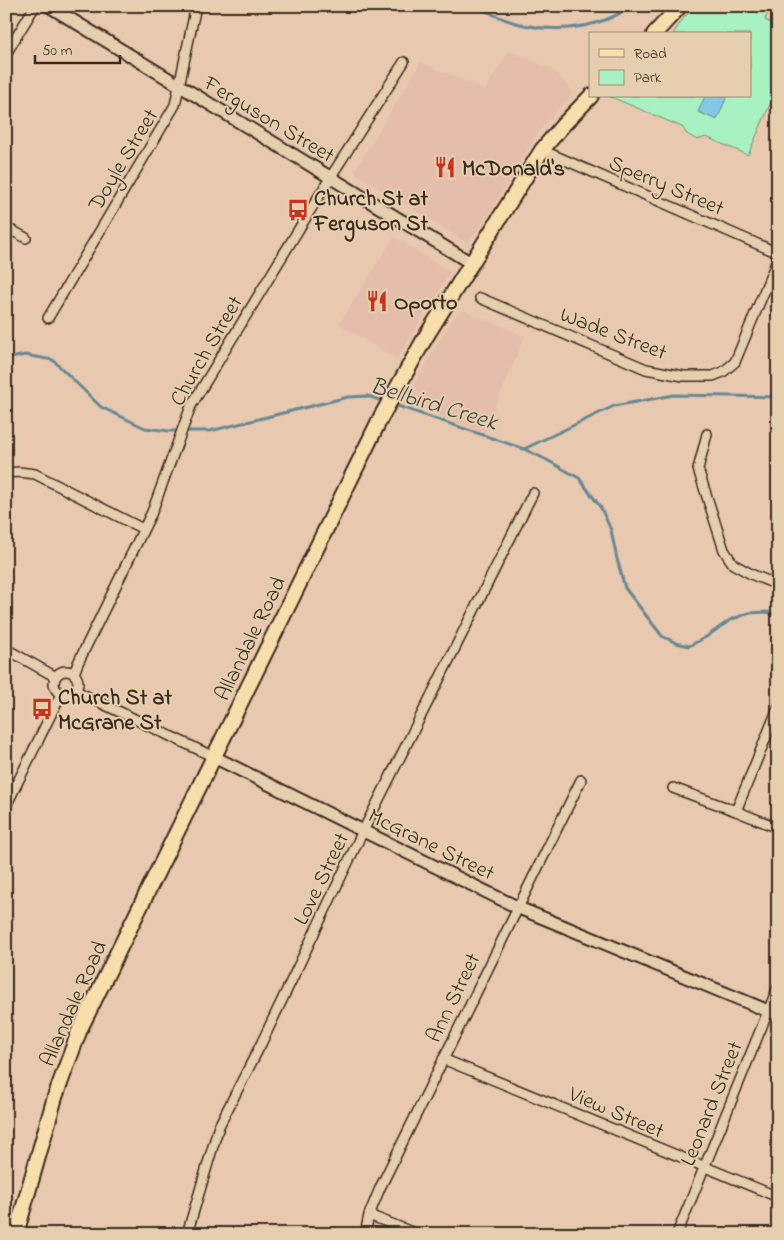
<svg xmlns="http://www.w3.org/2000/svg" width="784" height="1240" viewBox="0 0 784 1240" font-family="'Indie Flower',sans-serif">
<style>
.built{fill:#e5bdab}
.green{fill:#a8f2c1;stroke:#728e70}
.water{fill:#82c9e3;stroke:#668994}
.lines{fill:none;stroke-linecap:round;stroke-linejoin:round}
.stream{stroke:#668994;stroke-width:3}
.minor-casing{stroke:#3b2a1e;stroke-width:12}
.tertiary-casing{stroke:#3b2a1e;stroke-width:15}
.primary-casing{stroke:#3b2a1e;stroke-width:18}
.minor{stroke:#e5cfae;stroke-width:9}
.tertiary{stroke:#e5cfae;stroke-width:11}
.primary{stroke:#f8deab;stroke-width:14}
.labels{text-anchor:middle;stroke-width:4;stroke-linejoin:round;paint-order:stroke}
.street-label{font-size:22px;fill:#3b2a1e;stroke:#e5cfae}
.poi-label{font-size:22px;font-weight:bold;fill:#3b2a1e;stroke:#e5cfae;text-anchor:start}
.water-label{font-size:24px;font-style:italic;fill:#46423c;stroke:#e5cfae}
</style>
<rect width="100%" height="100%" fill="#e9c8b0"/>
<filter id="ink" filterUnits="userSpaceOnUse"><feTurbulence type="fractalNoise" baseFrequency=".02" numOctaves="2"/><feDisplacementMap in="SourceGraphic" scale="10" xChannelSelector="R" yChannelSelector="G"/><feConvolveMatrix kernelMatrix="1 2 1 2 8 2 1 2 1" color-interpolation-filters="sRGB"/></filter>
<g filter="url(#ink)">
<path class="built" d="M509,51L552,69L574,92L542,127L481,226L467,243L354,172L421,62L485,90Z
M394,237L450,272L397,359L339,324Z
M462,310L525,336L484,433L434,414L406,400L421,372L453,319Z"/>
<path class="green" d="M698,6H770L765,20L778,26V86L748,155L706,137L697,140L687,134L682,127L609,96H750V34H673L685,16Z"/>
<path class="water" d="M705,96H727L717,120L698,112Z"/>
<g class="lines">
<path class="stream" d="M478,6C524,35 586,37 632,6
M6,359L25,355L53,360L101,407L145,428L169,431H210L348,397L367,396L386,402
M392,404L524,449L614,406L674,395L778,397
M524,449L547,460L579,478L601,508L611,530L617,559L625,588L662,636L676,643L689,646L706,637L730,620L749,613L767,612L778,616"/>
<g class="minor-casing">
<path id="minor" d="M6,54L35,6
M542,150L778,253
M6,235L13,231L26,238
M480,298L646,369L683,376H713L723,372L735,362L778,258
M48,318L175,105L196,6
M707,434L698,469L724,550L733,564L753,575L778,585
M6,473L19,472L35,474L143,529
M6,649L56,677
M54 683a12 12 0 1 1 24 0a12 12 0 1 1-24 0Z
M74,674L78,663L152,512L191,406L330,178L404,62
M76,691L214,757
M673,788L736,811L778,828
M6,806L61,694
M736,811L778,708
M443,1059L778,1197
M369,1215L417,1234
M187,1234L219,1126L261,1044L363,831L533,493
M365,1234L369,1215L380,1188L581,780
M677,1234L778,987"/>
</g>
<g class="tertiary-casing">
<path id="tertiary" d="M49,6L471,263
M214,757L519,908L778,1015"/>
</g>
<g class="primary-casing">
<path id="primary" d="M654,34L680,6
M16,1234L55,1097L80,1029L381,417L425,338L542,150L563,125L591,96"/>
</g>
<use href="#minor" class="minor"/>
<use href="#tertiary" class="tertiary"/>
<use href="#primary" class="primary"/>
</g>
</g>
<defs>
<g id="restaurant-bare" transform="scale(1.725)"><path d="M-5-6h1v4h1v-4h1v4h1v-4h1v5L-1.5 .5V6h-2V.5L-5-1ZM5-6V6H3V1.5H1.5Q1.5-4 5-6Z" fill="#c8321e" stroke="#e5cfae" stroke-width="2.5" paint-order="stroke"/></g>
<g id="bus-bare" transform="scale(1.725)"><path d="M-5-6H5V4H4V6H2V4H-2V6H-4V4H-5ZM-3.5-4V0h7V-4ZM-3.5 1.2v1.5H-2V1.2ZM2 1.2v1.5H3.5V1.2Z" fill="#c8321e" stroke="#e5cfae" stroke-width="2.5" paint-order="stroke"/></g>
</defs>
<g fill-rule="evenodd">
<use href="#restaurant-bare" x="445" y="167"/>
<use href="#bus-bare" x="298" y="210"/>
<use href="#restaurant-bare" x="377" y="301"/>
<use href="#bus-bare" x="42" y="709"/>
</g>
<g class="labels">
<g class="street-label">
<text transform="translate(270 118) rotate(31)" y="8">Ferguson Street</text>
<text transform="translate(122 159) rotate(-59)" y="8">Doyle Street</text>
<text transform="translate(667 184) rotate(23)" y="8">Sperry Street</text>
<text transform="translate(614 332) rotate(21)" y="8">Wade Street</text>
<text transform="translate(205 350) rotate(-60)" y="8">Church Street</text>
<text transform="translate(249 638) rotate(-64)" y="8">Allandale Road</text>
<text transform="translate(432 843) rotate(26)" y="8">McGrane Street</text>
<text transform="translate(320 878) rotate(-64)" y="8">Love Street</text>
<text transform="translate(452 997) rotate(-64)" y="8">Ann Street</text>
<text transform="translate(72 1003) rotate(-66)" y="8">Allandale Road</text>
<text transform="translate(710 1103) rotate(-68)" y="8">Leonard Street</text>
<text transform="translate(617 1111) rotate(23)" y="8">View Street</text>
</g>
<g class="poi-label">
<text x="462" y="175">McDonald's</text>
<text x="314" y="205">Church St at<tspan x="314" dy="25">Ferguson St</tspan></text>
<text x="394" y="309">Oporto</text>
<text x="58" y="704">Church St at<tspan x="58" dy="25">McGrane St</tspan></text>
</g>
<g class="water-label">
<text transform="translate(434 403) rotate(17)" y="8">Bellbird Creek</text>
</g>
</g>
<rect width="784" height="1240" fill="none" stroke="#e5cfae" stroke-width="25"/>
<rect x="12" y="12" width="759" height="1215" fill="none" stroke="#3b2a1e" stroke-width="2" filter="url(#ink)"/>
<rect x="589" y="32" width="162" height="65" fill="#e5cfae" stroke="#a18d74"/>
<rect x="599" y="49" width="25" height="8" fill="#f8deab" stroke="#a18d74"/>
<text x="634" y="58" font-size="15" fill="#3b2a1e">Road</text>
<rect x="599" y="70" width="25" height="15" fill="#a8f2c1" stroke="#a18d74"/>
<text x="634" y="82" font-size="15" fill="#3b2a1e">Park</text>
<path d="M35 55v8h85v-8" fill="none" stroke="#3b2a1e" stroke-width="2.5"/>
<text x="42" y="55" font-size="15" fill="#3b2a1e" stroke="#e5cfae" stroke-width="4" paint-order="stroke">50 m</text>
</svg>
